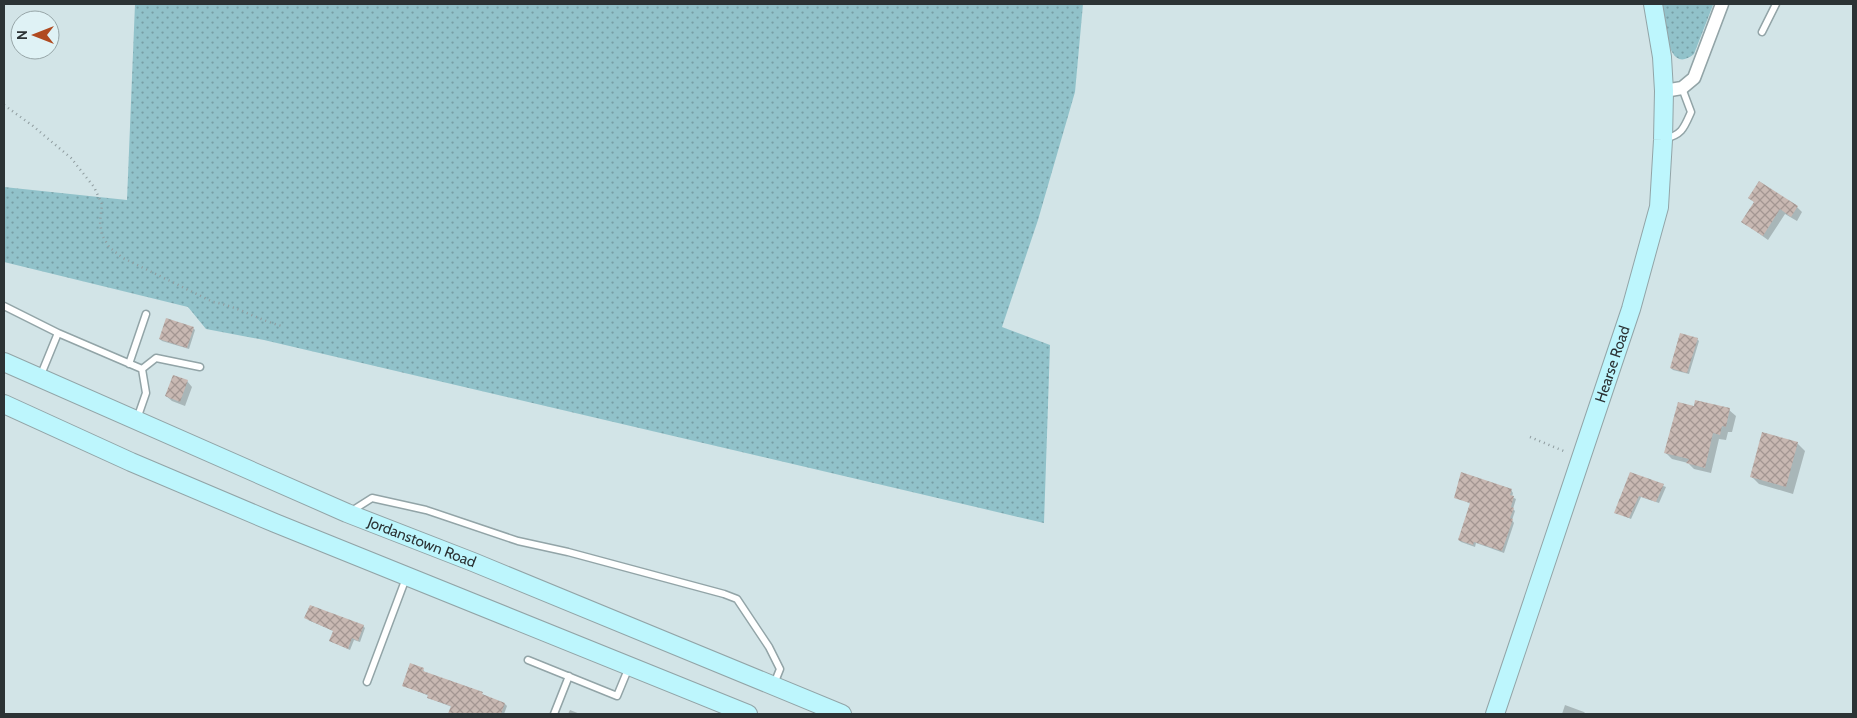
<svg xmlns="http://www.w3.org/2000/svg" width="1857" height="718" viewBox="0 0 1857 718" font-family="Cabin,sans-serif">
<style>
.grass{fill:url(#grass-dots)}
.shadow{fill:#0003}
.building{fill:url(#building-cross-hatch)}
.lines{fill:none;stroke-linecap:round;stroke-linejoin:round}
.service-casing{stroke:#92a4a7;stroke-width:9}
.minor-casing{stroke:#92a4a7;stroke-width:15}
.secondary-casing{stroke:#92a4a7;stroke-width:20}
.path{stroke:#8f9c9f;stroke-width:2.5;stroke-dasharray:1 4;stroke-linecap:butt}
.service{stroke:#fff;stroke-width:6}
.minor{stroke:#fff;stroke-width:12}
.secondary{stroke:#bdf6fd;stroke-width:18}
.labels{text-anchor:middle;stroke-width:4;stroke-linejoin:round;paint-order:stroke}
.street-label{font-size:15px;fill:#2c3335;stroke:#dff2f5}
</style>
<defs>
<pattern id="grass-dots" width="8" height="8" patternUnits="userSpaceOnUse" patternTransform="scale(1.25)"><rect width="8" height="8" fill="#91c2ca"/><path d="M2 2h.1M6 6h.1" fill="none" stroke="#779ea5" stroke-width="1.8" stroke-linecap="round"/></pattern>
<pattern id="building-cross-hatch" width="8" height="8" patternUnits="userSpaceOnUse" patternTransform="scale(1.25)"><rect width="8" height="8" fill="#c8b8b2"/><path d="M0 0l8 8M0 8l8-8" fill="none" stroke="#a39692"/></pattern>
</defs>
<rect width="100%" height="100%" fill="#d2e4e7"/>
<path class="grass" d="M135,4H1083L1075,92L1038,220L1002,327L1050,345L1044,523L264,340L206,329L188,307L4,262V187L127,200Z
M1662,4H1712L1713,5L1694,54C1666,77 1665,20 1662,4Z"/>
<path class="shadow" d="M1750,198L1797,207L1802,212L1797,221L1785,214L1768,240L1743,222L1755,203Z
M193,328L195,330L189,349L162,341L160,339Z
M1697,339L1699,341L1689,374L1673,370L1671,368Z
M187,381L192,387L185,406L172,401L166,396Z
M1695,408L1729,410L1736,416L1732,432H1728L1726,440L1719,439L1711,473L1694,469L1688,463L1672,459L1666,453Z
M1797,443L1805,451L1793,494L1759,484L1751,476Z
M1630,473L1666,487L1659,503L1641,497L1631,519L1615,512Z
M1511,490L1513,493L1512,497L1516,499L1513,509L1515,511L1512,520L1514,523L1504,553L1476,543L1475,547L1461,542L1459,540L1471,504L1456,497Z
M308,620L363,626L365,628L360,642L354,640L350,650L330,641L334,631Z
M423,669L425,673L482,694L505,704L507,706L504,714H451L450,713L452,707L431,699L429,696L403,685Z
M1565,705L1584,712L1586,714H1562Z
M570,710L580,714H568Z"/>
<path class="building" d="M1759,181L1798,206L1791,217L1780,209L1763,236L1741,222L1754,202L1748,198Z
M166,318L194,327L187,348L159,339Z
M1680,333L1698,338L1687,373L1670,368Z
M173,375L188,380L180,402L165,396Z
M1695,400L1730,408L1726,427L1722,426L1720,435L1713,433L1705,468L1686,463L1689,459L1664,453L1678,402L1694,406Z
M1762,432L1798,442L1786,487L1750,477Z
M1461,472L1512,489L1510,495L1514,496L1511,507L1514,508L1510,518L1513,519L1502,551L1474,542L1473,545L1458,540L1470,503L1454,498Z
M1630,472L1664,484L1656,502L1639,496L1629,518L1614,513Z
M310,605L364,625L358,641L352,638L348,649L329,641L333,631L304,618Z
M410,663L424,668L423,671L483,692L482,694L505,703L501,714H448L451,706L427,698L428,695L402,686Z"/>
<g class="lines">
<g class="service-casing">
<path id="service" d="M1762,32L1776,4
M1664,139C1682,135 1684,128 1691,112L1682,88
M4,306L58,333
M129,364L146,314
M142,369L156,358L200,367
M40,377L58,333L142,369L146,393L137,419
M350,512L372,498L426,510L518,541L568,552L724,594L737,599L769,647L780,669L774,684
M528,660L617,696L629,667
M367,682L406,578
M554,714L569,676"/>
</g>
<g class="minor-casing">
<path id="minor" d="M1664,91L1682,88L1694,78L1722,4"/>
</g>
<g class="secondary-casing">
<g id="secondary">
<path id="s1" d="M4,362L347,513L473,562L842,714"/>
<path d="M4,404L131,462L275,523L748,714"/>
<path id="s2" d="M1495,714L1631,309L1659,207L1663,140L1664,91L1662,57L1653,4"/>
</g>
</g>
<path class="path" d="M4,105L33,126L71,158L94,187L102,204L100,222L102,235L109,247L123,258L213,302C237,306 258,320 282,326
M1530,437L1566,452"/>
<use href="#service" class="service"/>
<use href="#minor" class="minor"/>
<use href="#secondary" class="secondary"/>
</g>
<g class="labels">
<g class="street-label">
<text dy="5" stroke="none"><textPath href="#s2" startOffset="369">Hearse Road</textPath></text>
<text dy="5" stroke="none"><textPath href="#s1" startOffset="455">Jordanstown Road</textPath></text>
</g>
</g>
<rect width="1857" height="718" fill="none" stroke="#2c3335" stroke-width="10"/>
<g transform="translate(35 35) rotate(270)"><circle r="24" fill="#dff2f5" stroke="#97a6a8"/>
<path d="M0-4L9 19L0 12L-9 19Z" fill="#b04a1f"/>
<text y="-8" font-size="14" font-weight="bold" text-anchor="middle" fill="#2c3335">N</text>
</g>
</svg>
